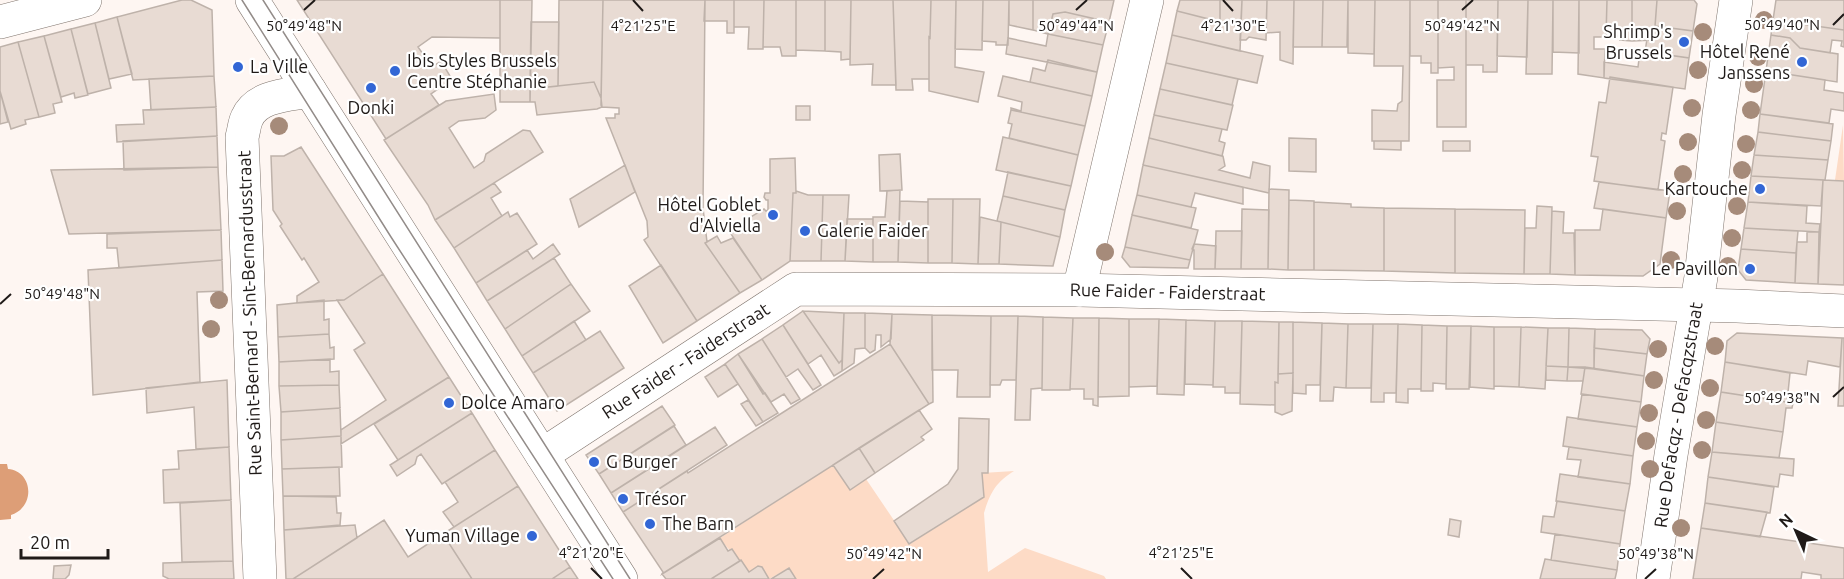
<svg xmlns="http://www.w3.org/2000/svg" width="1844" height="579" viewBox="0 0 1844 579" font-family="Ubuntu,sans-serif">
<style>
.green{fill:#fddbc6}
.water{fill:#dd9e77}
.building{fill:#e8dbd3;stroke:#beb2aa;stroke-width:1.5}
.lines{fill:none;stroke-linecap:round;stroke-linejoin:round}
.minor-casing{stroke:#81766f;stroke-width:34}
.major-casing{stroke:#81766f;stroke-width:34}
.minor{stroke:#fff;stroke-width:33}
.major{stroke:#fff;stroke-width:33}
.tram{stroke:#938c89;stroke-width:1.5}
.tree{fill:#a68b7a}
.ticks{fill:none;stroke:#1f1a18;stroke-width:2}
.poi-dot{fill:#3266d5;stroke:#fff;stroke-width:2}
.labels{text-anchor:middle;stroke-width:4.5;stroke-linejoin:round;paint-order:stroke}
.poi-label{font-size:18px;fill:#1f1a18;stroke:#fff;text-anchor:start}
.street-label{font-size:18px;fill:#1f1a18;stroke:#fff}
.ticks-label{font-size:15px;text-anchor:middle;fill:#1f1a18;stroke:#fff;stroke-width:4.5;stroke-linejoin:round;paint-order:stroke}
</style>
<rect width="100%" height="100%" fill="#fef6f2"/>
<path class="green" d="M1843,125L1844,181L1835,180Z
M833,465L866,479L910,544L984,497L982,473L1014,471C996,482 990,493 984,513L988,572L1025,548L1104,576L1106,579H796L789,568L769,579L762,567L758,566L749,572C741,559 729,552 720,538Z"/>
<path class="water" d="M0,464H7L8,469C33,471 36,507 11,515V519L0,520Z"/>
<path class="building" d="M182,0H191L212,10L214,76L133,80L117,17Z
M297,0H500V38L432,37L418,47L432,67L441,61L450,76L446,79L448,82L431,94L439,105L386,139Z
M500,0H532L530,102H500Z
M559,0H603L601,98L594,82L558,86Z
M603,0H705L703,208L707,242L705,243L740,293L697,321L644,240L648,237L647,221L606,118H615V114H619V108L602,107L601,105Z
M705,0H734V33H727V21H704Z
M734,0H764L763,49H748L749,27H734Z
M764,0H796V56H782L780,47H763Z
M796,0H825V51L796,50Z
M825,0H851L850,59L841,60V52L825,51Z
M851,0H893L896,85H872L873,64L850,65Z
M893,0H931L930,38L929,37V79H912L913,90H896Z
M931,0H956L955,67L984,72L978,102L929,91V37L930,38Z
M956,0H983L982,50L955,49Z
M983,0H1009L1008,45H996V42L982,41Z
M1009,0H1033V30L1009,25Z
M1033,0H1114L1109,22L1065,12L1053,14L1048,34L1033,30Z
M1180,0H1220V22L1177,11Z
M1220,0H1242L1241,27L1220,22Z
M1242,0H1267L1266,40L1249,37L1246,40H1240Z
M1267,0H1294L1293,64L1280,60V32L1266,33Z
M1294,0H1323L1322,47H1293Z
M1323,0H1348L1347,47H1322Z
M1348,0H1375L1374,54L1348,53Z
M1375,0H1410L1409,141H1372V110L1397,111L1398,104L1402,101L1403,66H1374Z
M1410,0H1438V73H1431V63H1421V56H1410Z
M1438,0H1466V127H1437V80H1454V67L1438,68Z
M1466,0H1498L1497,72H1483V65H1466Z
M1498,0H1528L1527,57L1497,56Z
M1528,0H1553L1552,74H1526Z
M1553,0H1579V53L1553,52Z
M1579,0H1607L1606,37H1594V49H1605L1604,78L1578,74Z
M1607,0H1632V41L1620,40L1621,36H1606Z
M1632,0H1657L1654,40L1632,41Z
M1657,0H1694L1697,4L1693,31L1655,26Z
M1776,0H1844V30L1773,20Z
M1177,11L1241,27L1240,51L1172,35Z
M1065,12L1109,22L1103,45L1048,34L1053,14Z
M117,17L132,74L109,79L95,23Z
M1773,20L1844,30V47L1841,46L1842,41L1832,40L1830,53L1800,48L1790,38L1771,35Z
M531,22H559L558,86L530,89Z
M95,23L111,88L88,94L71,29Z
M1655,26L1693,31L1689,58L1645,52L1647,39L1654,40Z
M71,29L88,95L75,98L74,93L61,97L44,36Z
M1048,34L1103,45L1097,72L1006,54L1008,38L1046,46Z
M1172,35L1263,56L1257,83L1166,63Z
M1771,35L1790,38L1800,48L1838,54L1837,82L1766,71Z
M44,36L62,102L53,104L55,113L39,117L18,42Z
M18,42L39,117L25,120L26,124L11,129L0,91V47Z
M1640,51L1689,58L1685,89L1604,78V62L1638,67Z
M1048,60L1097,72L1092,96L1030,82L1033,68L1045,71Z
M1166,63L1238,79L1232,105L1160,89Z
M1766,71L1825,80L1824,90L1844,93V111L1831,109L1829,123L1760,114Z
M214,76L216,107L151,110L149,79Z
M1003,76L1092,96L1085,126L1011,110V108L1021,111L1022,102L998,96Z
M1610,77L1673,87L1666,134L1662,133L1661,140L1665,141L1658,190L1594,181L1598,157L1591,156L1599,102L1606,103Z
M594,82L601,98L602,107L597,109L537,115L535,102H530V89Z
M1160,89L1233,105L1227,130L1154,115Z
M0,91L8,122L0,124Z
M494,94L496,110L485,118L459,121L449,128L474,168L484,161L486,154L523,130L530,131L543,152L435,220L428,205L384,140L446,101Z
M796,106H810V120H796Z
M216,107L217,136L117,142L116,125L144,124L143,110Z
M1011,110L1085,126L1078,155L1009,138L1012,124L1008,123Z
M1760,114L1833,124L1831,141L1758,132Z
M1154,115L1222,129L1219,141L1225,143L1222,156L1149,138Z
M1758,132L1831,141L1828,160L1754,155Z
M217,136L218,167L124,170L123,141Z
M1003,137L1078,155L1071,186L996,170Z
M1149,138L1223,156L1225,166L1219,170L1250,178L1253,162L1270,166L1269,193L1143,165Z
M1289,138L1316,139V172L1289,171Z
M1374,141H1401V150L1374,149Z
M1443,141H1470V151H1443Z
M301,147L383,274L344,300L297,303V296L319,282L304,258L302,260L280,226L282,224L273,210L271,156H284Z
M900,154L902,190L880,191L879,155Z
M1754,155L1828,160L1825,180L1751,176Z
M795,158L796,193H793L790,261L762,280L731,234L746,224L744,221L764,209L766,211L768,210V200H766L764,197L765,193H770V159Z
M625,165L635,192L579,227L570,199Z
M1143,165L1243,187V204L1195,193L1191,207L1137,195Z
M218,167L221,230L69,234L51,170Z
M1008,172L1071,186L1065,210L1003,196Z
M1751,176L1823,180L1821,206L1748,202Z
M1823,180L1844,181V285L1818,284Z
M1599,182L1670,191L1666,218L1594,208Z
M494,183L501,192L491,198L502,216L454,248L435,220Z
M1269,189L1289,190L1288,270L1268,269Z
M900,190L898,262H873V217H885L887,191Z
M796,191L808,195H823L821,261H790L793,193H796Z
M823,195H849L845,261H821Z
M1137,195L1196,208L1191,228L1132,215Z
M1003,196L1065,210L1060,237L997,221Z
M928,199H953L952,263H928Z
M953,199H980L978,264L952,263Z
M1289,200L1314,201V270H1288Z
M900,201L928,202V263L898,262Z
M1314,202L1351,204V207L1384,208V271L1314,270Z
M1748,202L1807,206L1806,223L1820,224L1819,232L1744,228Z
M1537,206L1552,207L1550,274H1524L1525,228H1536Z
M1384,208L1455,209V273L1384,271Z
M1242,209L1269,210L1268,269H1241Z
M1455,209L1525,210L1524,274L1455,273Z
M1603,209L1666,218L1660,264L1643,276L1575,275V230H1600Z
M1552,211L1564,212L1563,233H1574L1575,275L1550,274Z
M508,212L510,217L517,213L537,244L476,283L454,248Z
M1132,215L1198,230L1190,260L1125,247Z
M980,217L1001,222L999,264H978Z
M847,219H873V262L845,261Z
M1001,222L1060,237L1053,266L999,264Z
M1744,228L1798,231L1796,253L1741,249Z
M221,230L222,260L119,268L117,248H107V234Z
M1216,231H1242L1241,269H1215Z
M1807,232H1819L1818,284L1795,283L1797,242H1807Z
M717,236L721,243L733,238L762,280L740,293L705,243Z
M553,244L560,254L487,301L476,283L527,250L533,259Z
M1194,244L1216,246L1215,269H1194V250L1192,249Z
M1125,247L1190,260L1188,268L1130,267L1122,257Z
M1741,249L1796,253L1795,283L1746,280L1738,270Z
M554,258L571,284L505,329L487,301Z
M222,260L223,291L197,292L200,382L93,395L88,270Z
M661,265L697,321L663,343L629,286Z
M383,274L449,377L341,444V430L386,400L354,350L365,343L337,300H344Z
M571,284L590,311L522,356L505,329Z
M324,300V320L329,319V334L278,337L277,305Z
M803,311L844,313L842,360L839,363Z
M803,311L839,363L842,360V371L834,376L821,355L808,364L783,325Z
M844,313H865V348L855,349L854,363L842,371Z
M865,313L892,314L891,339L881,347V335H876L875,350L870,353L865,348Z
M892,314L932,315L933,402L929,404L890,344Z
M932,315L991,316L990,397H957L958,370H932Z
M991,316H1018L1016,380H1002L1000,385H990Z
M1018,316L1043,317L1042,388L1031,389L1030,420H1015Z
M1043,317L1073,318L1070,390H1042Z
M1073,318H1099L1098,406L1093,405V399H1084V389H1070Z
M1099,318L1129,319V396L1098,397Z
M1129,319H1159L1157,386L1129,387Z
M1159,319L1186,320L1184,395L1157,394Z
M1186,320L1215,321L1213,385L1185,384Z
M574,321L586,340L533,373L522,356Z
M1215,321H1242L1240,393H1225V387H1213Z
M1242,321L1279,322L1278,383L1275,382V405L1240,404Z
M1279,322H1293V373L1278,374Z
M1293,322L1322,323L1320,385H1306V394L1293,393Z
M1322,323L1348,324L1346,388L1334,387L1333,401H1320Z
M1348,324H1373L1371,388H1346Z
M1373,324H1398L1396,393H1384V402H1371Z
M1398,324L1422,325L1421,389H1408V403L1396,402Z
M783,325L821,385L813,390L798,369L786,377L762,339Z
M1422,325L1447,326L1446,384L1433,383V391H1421Z
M1447,326H1471L1469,389H1446Z
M1471,326L1494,327V389L1470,387Z
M1494,327H1521L1519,387L1494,386Z
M1521,327L1548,328L1545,389L1519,387Z
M1548,328H1569L1568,367L1546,366Z
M1569,328L1595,329L1594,369L1568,367Z
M1595,329L1642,330L1650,339L1647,354L1594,348Z
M600,331L624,368L557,411L533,373Z
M1737,333L1842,338L1840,367L1808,361L1806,375L1725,362L1727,341Z
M329,334L330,348L334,347V359L279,362L278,337Z
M1842,338H1844V406H1838Z
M762,339L800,399L791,404L784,394L771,402L765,393L763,394L738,354Z
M890,344L929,404L662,574L663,572L623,512L687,471L688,473Z
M1594,348L1647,354L1644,376L1594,369Z
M738,354L778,413L763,422L725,364Z
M330,359V372L339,371V385L279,386V362Z
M1725,362L1790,373L1787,402L1721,392Z
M725,364L738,384L718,397L705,377Z
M1546,366L1568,367L1567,381L1546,380Z
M1568,367H1585L1583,381H1567Z
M1585,367L1644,376L1641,402L1581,394Z
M1293,373L1292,411L1282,415L1275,412V382L1278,383V374Z
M449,377L472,413L398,460L374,424Z
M227,380L229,447L196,449L194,407L147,413L146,388Z
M339,385L340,408L281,412L279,386Z
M1721,392L1793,403L1792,408H1786L1783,432L1716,422Z
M1582,394L1641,402L1637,427L1578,419Z
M748,400L763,422L756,426L741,404Z
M662,406L675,425L599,474L586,455Z
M340,408L341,436L281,440V412Z
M919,410L932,429L921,437L924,440L875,473L859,448Z
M472,413L495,450L442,484L421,454L417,457L415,464L397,476L390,465Z
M1567,417L1637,427L1633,456L1563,446Z
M959,418L989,419L988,473H982L984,497L909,544L894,521L948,484L958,469Z
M1716,422L1783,432L1779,458L1712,452Z
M674,426L686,445L611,493L599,474Z
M715,427L727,445L623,512L611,493Z
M341,436L342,467L282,469L281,440Z
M229,447L231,500L164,503L163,470L179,469L178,451Z
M1569,447L1633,456L1630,484L1578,477L1581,460L1567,459Z
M859,448L875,473L850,490L833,465Z
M495,450L518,486L454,527L443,512L458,502L445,482Z
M1712,452L1794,459L1793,476L1780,474L1778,487L1708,477Z
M339,467L340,496H283L282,469Z
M1560,474L1630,484L1625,511L1556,501Z
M1708,477L1774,487L1770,513L1705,503Z
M518,486L570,567L552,579H472L443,534Z
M283,496L336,497L337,513H341L340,525L284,530Z
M231,500L233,561L182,562L180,503Z
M1557,501L1625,511L1620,544L1541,532L1543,516L1554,517Z
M1705,503L1767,512L1760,537L1701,528Z
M1450,519L1461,521L1459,537L1448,535Z
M384,520L408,557L443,534L472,579H293Z
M355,525L357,538L293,579H286L284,530Z
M1701,528L1844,548V579H1821V575L1802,572L1801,579H1693Z
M1555,534L1620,544L1617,570L1551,560Z
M720,538L728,551L732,549L740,561L711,579H666L662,574Z
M1545,559L1617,570L1615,579H1540Z
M741,560L749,572L758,566L762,567L769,579H711Z
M233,561L234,579H169L163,576V563Z
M71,565L69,575L65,579H53L54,566Z
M570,567L578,579H552Z
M789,568L796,579H771Z"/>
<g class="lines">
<g class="minor-casing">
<g id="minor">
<path d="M0,22L85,0"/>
<path d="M1079,290L1147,0"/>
<path id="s1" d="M542,455L796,289L1079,290L1737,306L1844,311"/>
<path d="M260,579L242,137C244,131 244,124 247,118C257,95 289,95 310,91"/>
<path id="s2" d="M1653,579L1671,455L1701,277L1719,115L1736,0"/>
</g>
</g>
<g class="major-casing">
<path id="major" d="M252,0L621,579"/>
</g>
<use href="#minor" class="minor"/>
<use href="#major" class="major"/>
<path class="tram" d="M242,0L391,237L613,579
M263,0L630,579"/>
</g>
<g class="tree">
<circle cx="1764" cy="20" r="9"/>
<circle cx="1703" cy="32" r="9"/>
<circle cx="1758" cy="57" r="9"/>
<circle cx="1698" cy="70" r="9"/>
<circle cx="1754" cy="84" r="9"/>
<circle cx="1692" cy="108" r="9"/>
<circle cx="1751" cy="110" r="9"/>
<circle cx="279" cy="126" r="9"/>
<circle cx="1688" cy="142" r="9"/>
<circle cx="1746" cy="144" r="9"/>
<circle cx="1742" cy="170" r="9"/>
<circle cx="1683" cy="174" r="9"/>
<circle cx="1737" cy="206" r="9"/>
<circle cx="1677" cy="211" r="9"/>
<circle cx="1732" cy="238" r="9"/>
<circle cx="1105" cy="252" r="9"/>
<circle cx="1671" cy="260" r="9"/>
<circle cx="1728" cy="266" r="9"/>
<circle cx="219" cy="300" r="9"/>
<circle cx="211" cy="329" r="9"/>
<circle cx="1715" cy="346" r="9"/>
<circle cx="1658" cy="349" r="9"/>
<circle cx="1654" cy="380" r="9"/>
<circle cx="1710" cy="388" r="9"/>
<circle cx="1649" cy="413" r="9"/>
<circle cx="1706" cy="420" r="9"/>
<circle cx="1646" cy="441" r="9"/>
<circle cx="1702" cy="450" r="9"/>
<circle cx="1650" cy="469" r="9"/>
<circle cx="1681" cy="528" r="9"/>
</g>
<path class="ticks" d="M633,0L643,11M1223,0L1233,11M304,10L315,0M1076,10L1087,0M1462,10L1473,0M1833,25L1844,14M0,304L11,294M1833,397L1844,387M591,568L602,579M1181,568L1192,579M873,579L884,569M1645,579L1656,569"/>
<g class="poi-dot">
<circle cx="1684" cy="42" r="6"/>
<circle cx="1802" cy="62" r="6"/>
<circle cx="238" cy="67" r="6"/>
<circle cx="395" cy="71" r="6"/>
<circle cx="371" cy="88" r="6"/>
<circle cx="1760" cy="189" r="6"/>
<circle cx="773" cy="215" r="6"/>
<circle cx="805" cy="231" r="6"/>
<circle cx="1750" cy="269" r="6"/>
<circle cx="449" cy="403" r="6"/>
<circle cx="594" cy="462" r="6"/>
<circle cx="623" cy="499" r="6"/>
<circle cx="650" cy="524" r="6"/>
<circle cx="532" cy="536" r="6"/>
</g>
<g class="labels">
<g class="poi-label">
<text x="1672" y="38" text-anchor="end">Shrimp's<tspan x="1672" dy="21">Brussels</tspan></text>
<text x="1790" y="58" text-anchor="end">Hôtel René<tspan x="1790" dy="21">Janssens</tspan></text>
<text x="407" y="67">Ibis Styles Brussels<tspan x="407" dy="21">Centre Stéphanie</tspan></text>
<text x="250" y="73">La Ville</text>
<text x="371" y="114" text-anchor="middle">Donki</text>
<text x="1748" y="195" text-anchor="end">Kartouche</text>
<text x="761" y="211" text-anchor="end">Hôtel Goblet<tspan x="761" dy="21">d'Alviella</tspan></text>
<text x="817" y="237">Galerie Faider</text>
<text x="1738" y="275" text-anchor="end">Le Pavillon</text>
<text x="461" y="409">Dolce Amaro</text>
<text x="606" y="468">G Burger</text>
<text x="635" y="505">Trésor</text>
<text x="662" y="530">The Barn</text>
<text x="520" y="542" text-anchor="end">Yuman Village</text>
</g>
<g class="street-label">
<text dy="6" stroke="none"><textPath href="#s1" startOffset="675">Rue Faider - Faiderstraat</textPath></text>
<text transform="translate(250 313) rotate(-92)" y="6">Rue Saint-Bernard - Sint-Bernardusstraat</text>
<text dy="6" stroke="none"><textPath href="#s1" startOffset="172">Rue Faider - Faiderstraat</textPath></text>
<text dy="6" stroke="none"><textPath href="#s2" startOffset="166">Rue Defacqz - Defacqzstraat</textPath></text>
</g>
</g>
<g class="ticks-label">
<text x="1782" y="30">50°49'40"N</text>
<text x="304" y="31">50°49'48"N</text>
<text x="1076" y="31">50°49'44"N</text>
<text x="1462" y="31">50°49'42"N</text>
<text x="643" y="31">4°21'25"E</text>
<text x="1233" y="31">4°21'30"E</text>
<text x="62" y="299">50°49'48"N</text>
<text x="1782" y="403">50°49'38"N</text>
<text x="591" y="558">4°21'20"E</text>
<text x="1181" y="558">4°21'25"E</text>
<text x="884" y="559">50°49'42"N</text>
<text x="1656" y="559">50°49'38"N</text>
</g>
<g transform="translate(1796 531) rotate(316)" stroke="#ffffff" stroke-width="4.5" paint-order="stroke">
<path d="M0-4.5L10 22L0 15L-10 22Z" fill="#1f1a18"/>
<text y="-9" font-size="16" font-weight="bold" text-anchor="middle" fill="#1f1a18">N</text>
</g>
<path d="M21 549v9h87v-9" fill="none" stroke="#1f1a18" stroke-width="3"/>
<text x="30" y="549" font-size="18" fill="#1f1a18" stroke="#ffffff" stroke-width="4.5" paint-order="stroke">20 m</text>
</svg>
